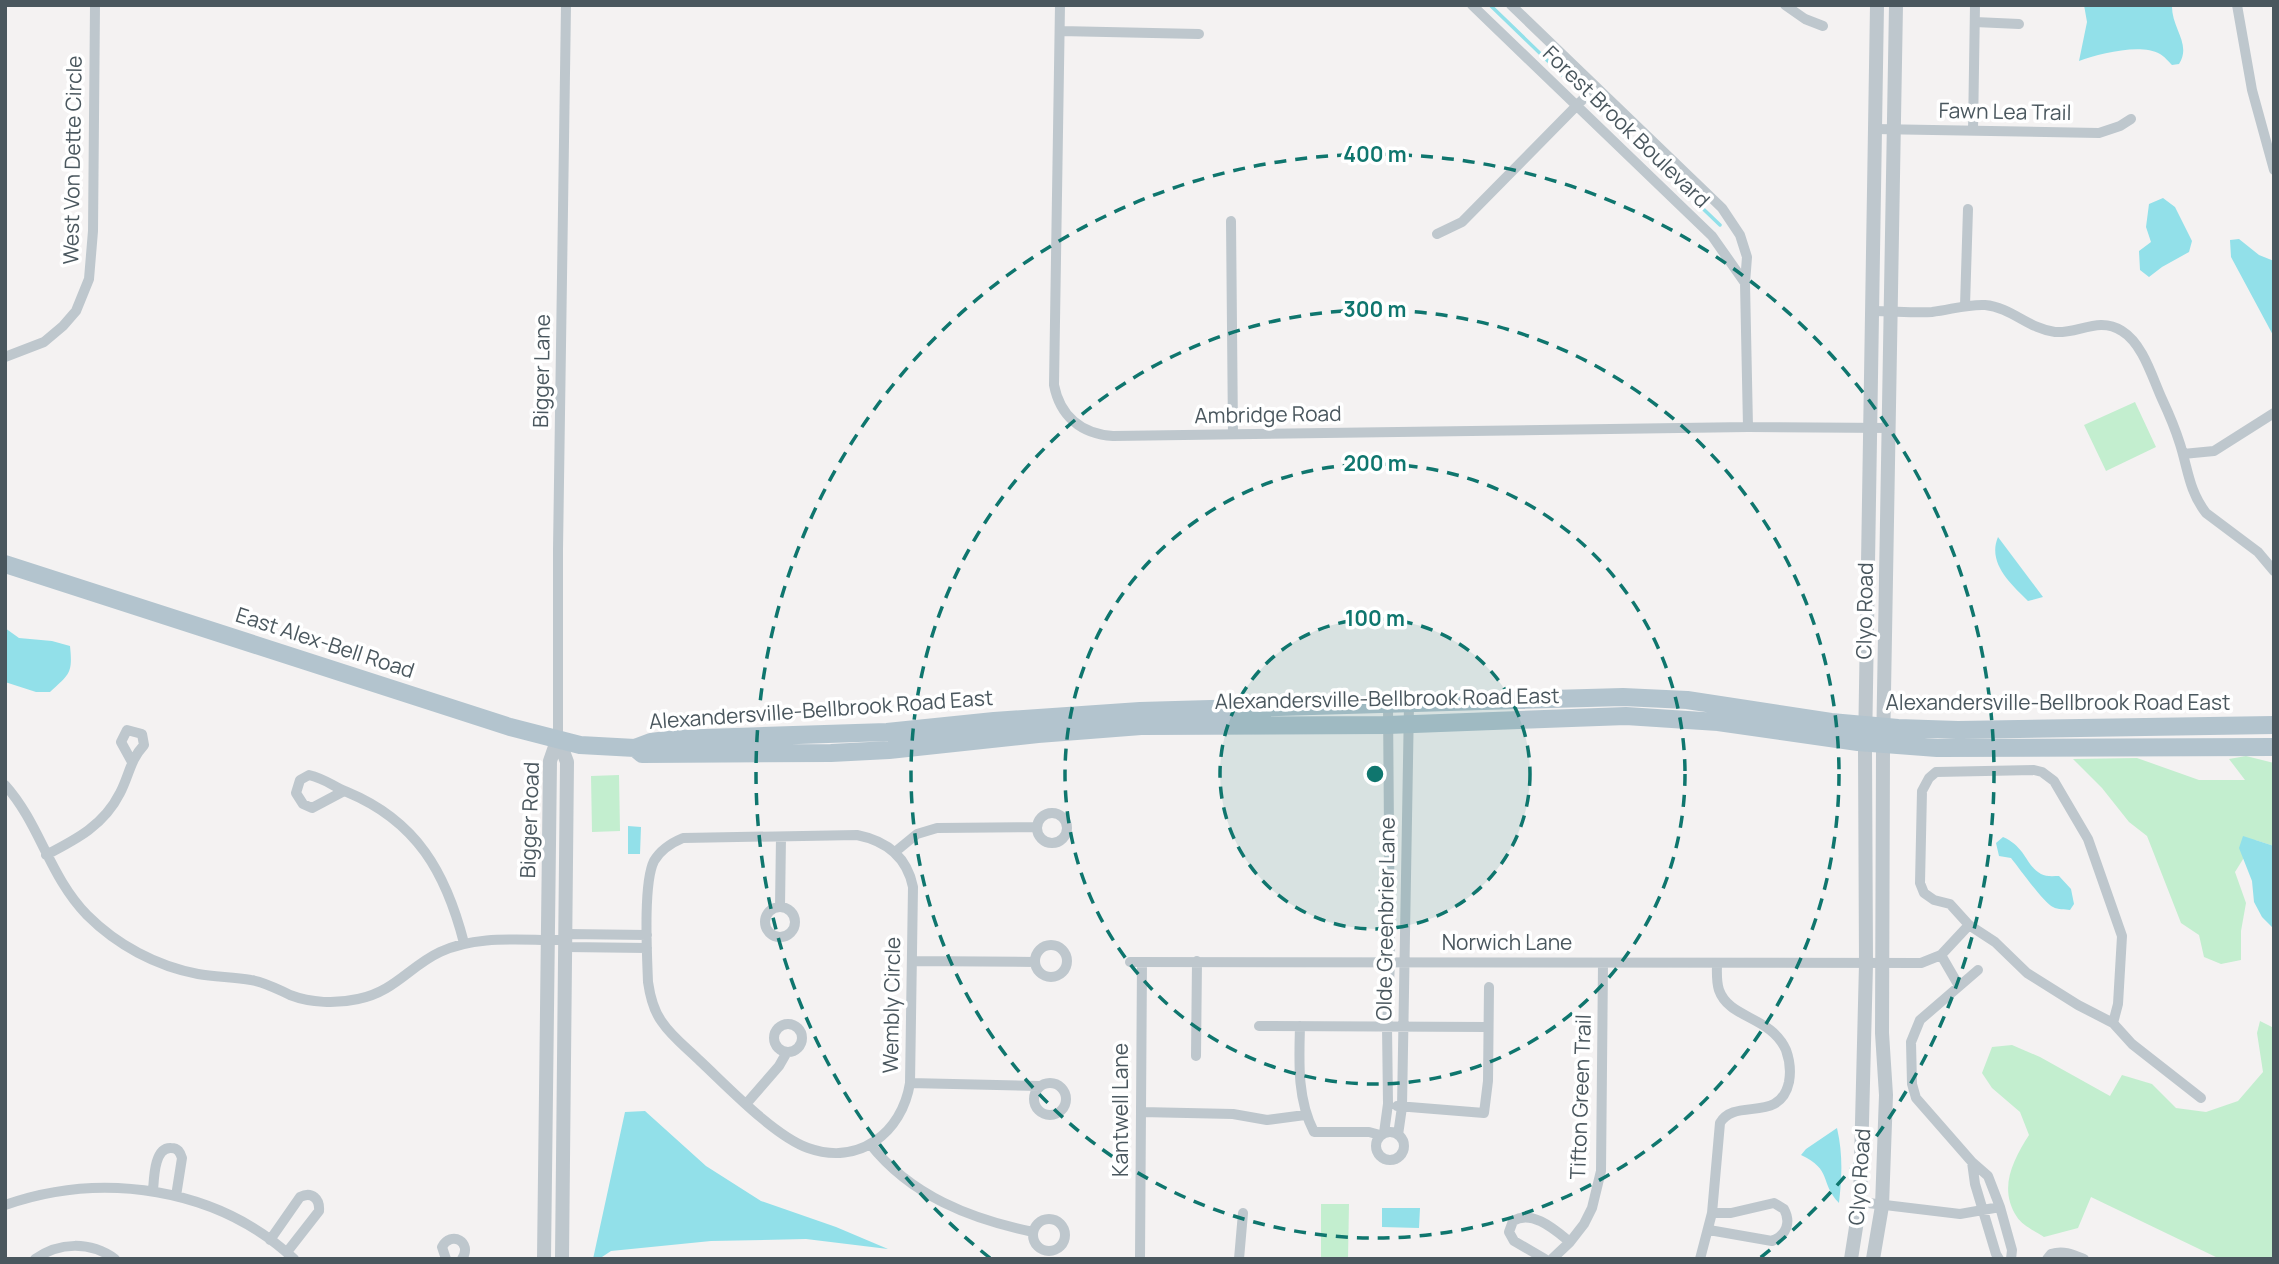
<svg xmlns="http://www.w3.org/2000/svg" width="2279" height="1264" viewBox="0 0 2279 1264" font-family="Manrope,sans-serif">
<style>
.green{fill:#c3eecf}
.water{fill:#92e0e9}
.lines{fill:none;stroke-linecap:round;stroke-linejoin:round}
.stream{stroke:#92e0e9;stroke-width:3.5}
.minor{stroke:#bec7cd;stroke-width:10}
.tertiary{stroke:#bec7cd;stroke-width:14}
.primary{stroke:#b3c4ce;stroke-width:18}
.ring{fill:none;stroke:#0f766e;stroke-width:3.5;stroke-dasharray:12 9}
.labels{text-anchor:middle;stroke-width:7;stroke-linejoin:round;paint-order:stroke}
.street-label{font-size:21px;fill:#4a575e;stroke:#fff}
.centre{fill:#0f766e;stroke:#fff;stroke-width:3.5}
.ring-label{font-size:21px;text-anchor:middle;font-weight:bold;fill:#0f766e;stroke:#fff;stroke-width:7;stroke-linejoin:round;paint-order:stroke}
</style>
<rect width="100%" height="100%" fill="#f4f2f2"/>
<path class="green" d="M2135,402L2156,447L2106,471L2084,425Z
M2246,756L2274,763V846L2255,840L2235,872L2246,903L2241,931V960L2221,964L2204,957L2199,935L2181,923L2147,836L2129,822L2102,788L2073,759L2137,758L2199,780H2245L2229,759Z
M619,775L620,831L592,832L591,776Z
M2260,1021L2274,1028V1259H2220L2091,1197L2078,1228L2044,1237C2036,1232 2022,1225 2017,1217C1998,1189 2013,1160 2029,1135L2020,1112L1992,1088L1982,1073L1992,1047L2012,1045L2040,1057L2110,1096L2122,1075L2152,1084L2176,1108L2206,1112L2238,1101L2263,1072L2257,1033Z
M1321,1204H1349L1348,1259H1321Z"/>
<path class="water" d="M2084,5H2172C2171,28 2192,44 2179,64L2172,65C2169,62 2164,56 2160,54C2140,43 2099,54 2079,61L2087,22Z
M2163,198L2175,207L2192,241L2189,252L2162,267L2149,277L2140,270L2139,251L2151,242L2146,227L2149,204Z
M2239,239L2259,255L2274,261V337L2231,257L2230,240Z
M1998,537L2043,597L2028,601C2011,584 1987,563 1998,537Z
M5,628L19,638L52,641L70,646C73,674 69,674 50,692H36L5,682Z
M628,826L641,827L640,854H628Z
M2243,836L2274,846V929L2262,917L2254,902L2252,881L2239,848Z
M2003,837C2026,847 2026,866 2041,874C2046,877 2054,876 2059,876L2071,889L2074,904L2070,910C2065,909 2058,910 2053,907C2044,903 2019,868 2011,858L1999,856L1996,843Z
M645,1111L706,1166L761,1201L836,1227L888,1249L806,1239L711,1241L611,1251L599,1259H593L625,1112Z
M1837,1128C1843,1154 1842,1177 1839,1203C1819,1182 1833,1170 1801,1155L1806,1149Z
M1382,1208H1420L1419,1228L1382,1227Z"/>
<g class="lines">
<path class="stream" d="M1490,5L1579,91
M1592,102L1720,225"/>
<path class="minor" d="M1060,5L1054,385C1060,416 1081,434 1113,436L1748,427L1890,428
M1472,5L1712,236L1745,283
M1511,5L1722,208L1740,235L1747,257L1745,283L1748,427
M1785,5L1805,19L1823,26
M2237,5L2252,90L2274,170
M1975,22L2019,24
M1060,31L1199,34
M1875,129L2099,133L2120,126L2131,119
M1973,131L1975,5
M1231,221L1233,434
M1437,234L1462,222L1595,87
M1965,306L1968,209
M1873,311C1893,311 1913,313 1932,312C1950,310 1967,304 1985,305C2011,307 2029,329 2055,332C2078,334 2099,316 2122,331C2143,344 2152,377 2162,399C2169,414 2175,428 2180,444C2188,469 2189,491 2206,513L2258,552L2274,571
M5,357L44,342L63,326L76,311L89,279L93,231L95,5
M2183,454L2214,451L2274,413
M558,738V550L566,5
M5,785C40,824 49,876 87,915C117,945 156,966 198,974C215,977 233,977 251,980C265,982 277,989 290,995C311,1003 336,1004 358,999C394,992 410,966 440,952C479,934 524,941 566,940
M344,791L312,808L303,804L296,793L300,780L309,775C326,779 332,786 347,792C417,821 446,873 464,943
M1037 828a15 15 0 1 1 30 0a15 15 0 1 1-30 0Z
M857,835C887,841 907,857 913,887L910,1083C902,1133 859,1166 808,1148C773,1135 727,1086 699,1060C687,1048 672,1037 662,1022C653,1010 650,996 648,982C647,955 643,883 654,861C661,849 671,843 683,838Z
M895,852L917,834L937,828L1036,827
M46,855C77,839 104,825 120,793C129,776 130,760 144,745L142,734L127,730L121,742L132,762
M780,907L781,837
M765 922a15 15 0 1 1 30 0a15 15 0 1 1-30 0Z
M566,934L647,935
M1035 961a16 16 0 1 1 32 0a16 16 0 1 1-32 0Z
M566,947L647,948
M1941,955L1959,986
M912,961L1035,962
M1130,962L1921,963L1941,955L1969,925
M1978,970L1920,1020L1911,1042L1912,1084L1916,1098L1972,1162L1988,1176L2000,1207L2012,1250L2011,1259
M2113,1023L2118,1004L2122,936L2088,839L2054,781L2042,772L2034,770L1936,772L1929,778L1922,791L1920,883L1924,893L1934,900L1950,904L1969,925L1995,942L2027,973L2078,1005L2113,1023L2132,1044L2201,1098
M774 1038a14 14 0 1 1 28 0a14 14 0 1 1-28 0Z
M1259,1026L1487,1027
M1300,1026C1299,1062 1297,1099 1314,1132H1369L1380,1135
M1196,1056L1197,961
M910,1083L1040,1086
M1034 1099a16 16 0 1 1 32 0a16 16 0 1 1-32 0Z
M746,1104L779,1066L787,1052
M1397,1106L1484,1113L1488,1081L1489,987
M1141,1112L1233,1114L1267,1120L1305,1115
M1376 1146a14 14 0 1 1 28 0a14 14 0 1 1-28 0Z
M1384,1133L1388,1104L1387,1026L1390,962L1388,704
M1398,1135L1402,1107L1409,704
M870,1144C911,1196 971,1219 1033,1232
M1972,1162L1975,1184L1996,1254L1999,1259
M153,1191C154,1179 154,1147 171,1148C178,1148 180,1152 182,1158L176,1196
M1860,1202L1960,1214L2000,1207
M5,1205C102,1171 217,1187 294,1259
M1033 1235a16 16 0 1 1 32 0a16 16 0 1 1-32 0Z
M1709,1230L1772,1241C1787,1235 1791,1222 1784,1209L1774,1203L1731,1213H1712
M270,1240L300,1197C312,1191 320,1199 319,1211L287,1252
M35,1259C59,1242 90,1241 115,1259
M446,1259L442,1247C451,1230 473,1242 462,1259
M1140,1259L1142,962
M1239,1259L1243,1213
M1545,1259L1514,1241L1509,1232L1513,1221C1532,1209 1555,1230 1570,1242
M1552,1259L1570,1242L1584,1224L1592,1208L1601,1171L1603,964
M1700,1259L1712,1213L1720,1123C1735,1097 1780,1124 1789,1082C1791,1071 1790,1061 1786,1050C1771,1016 1729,1019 1719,990C1716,981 1717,971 1717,963
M2047,1259L2051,1254C2063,1250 2072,1254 2084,1259"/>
<path class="tertiary" d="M558,738L567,762L562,1259
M544,1259L550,761L558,738
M1851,1259L1860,1202L1866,964L1865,749L1877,5
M1873,1259L1882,1206L1886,1095L1882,1033L1883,750L1896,5"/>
<path class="primary" d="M5,564L510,727L580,745L635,748L651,742L675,739L887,732L994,721L1140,711L1623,697L1687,700L1831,722L1898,728L1958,730L2274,725
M635,748L642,754L831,753L889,750L1038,734L1141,726L1388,725L1626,716L1718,722L1858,742L1937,748L2274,747"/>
</g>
<circle cx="1375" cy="774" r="155" fill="#0f766e" fill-opacity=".12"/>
<g class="ring">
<circle cx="1375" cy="774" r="155"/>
<circle cx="1375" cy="774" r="310"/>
<circle cx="1375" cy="774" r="464"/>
<path d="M990 1258A619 619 0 1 1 1760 1258"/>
</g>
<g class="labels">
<g class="street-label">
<text transform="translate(2005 112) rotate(1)" y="7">Fawn Lea Trail</text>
<text transform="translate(1626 127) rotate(44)" y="7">Forest Brook Boulevard</text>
<text transform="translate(73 160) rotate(-89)" y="7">West Von Dette Circle</text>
<text transform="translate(542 371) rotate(-89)" y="7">Bigger Lane</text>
<text transform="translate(1268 415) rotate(-1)" y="7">Ambridge Road</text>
<text transform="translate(1865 611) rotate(-89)" y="7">Clyo Road</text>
<text transform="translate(325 643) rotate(18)" y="7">East Alex-Bell Road</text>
<text transform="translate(1387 699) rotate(-1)" y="7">Alexandersville-Bellbrook Road East</text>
<text x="2058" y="710">Alexandersville-Bellbrook Road East</text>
<text transform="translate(821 710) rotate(-4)" y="7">Alexandersville-Bellbrook Road East</text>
<text transform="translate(530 820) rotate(-88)" y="7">Bigger Road</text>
<text transform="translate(1386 919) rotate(-89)" y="7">Olde Greenbrier Lane</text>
<text x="1507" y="950">Norwich Lane</text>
<text transform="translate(892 1005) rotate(-89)" y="7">Wembly Circle</text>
<text transform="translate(1581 1097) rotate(-88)" y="7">Tifton Green Trail</text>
<text transform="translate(1121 1110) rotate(-90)" y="7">Kantwell Lane</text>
<text transform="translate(1860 1177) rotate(-86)" y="7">Clyo Road</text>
</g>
</g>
<circle cx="1375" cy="774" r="10" class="centre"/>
<g class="ring-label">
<text x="1375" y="162">400 m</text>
<text x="1375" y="317">300 m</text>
<text x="1375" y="471">200 m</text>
<text x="1375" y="626">100 m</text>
</g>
<rect width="2279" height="1264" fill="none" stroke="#4a575e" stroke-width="14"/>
</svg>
